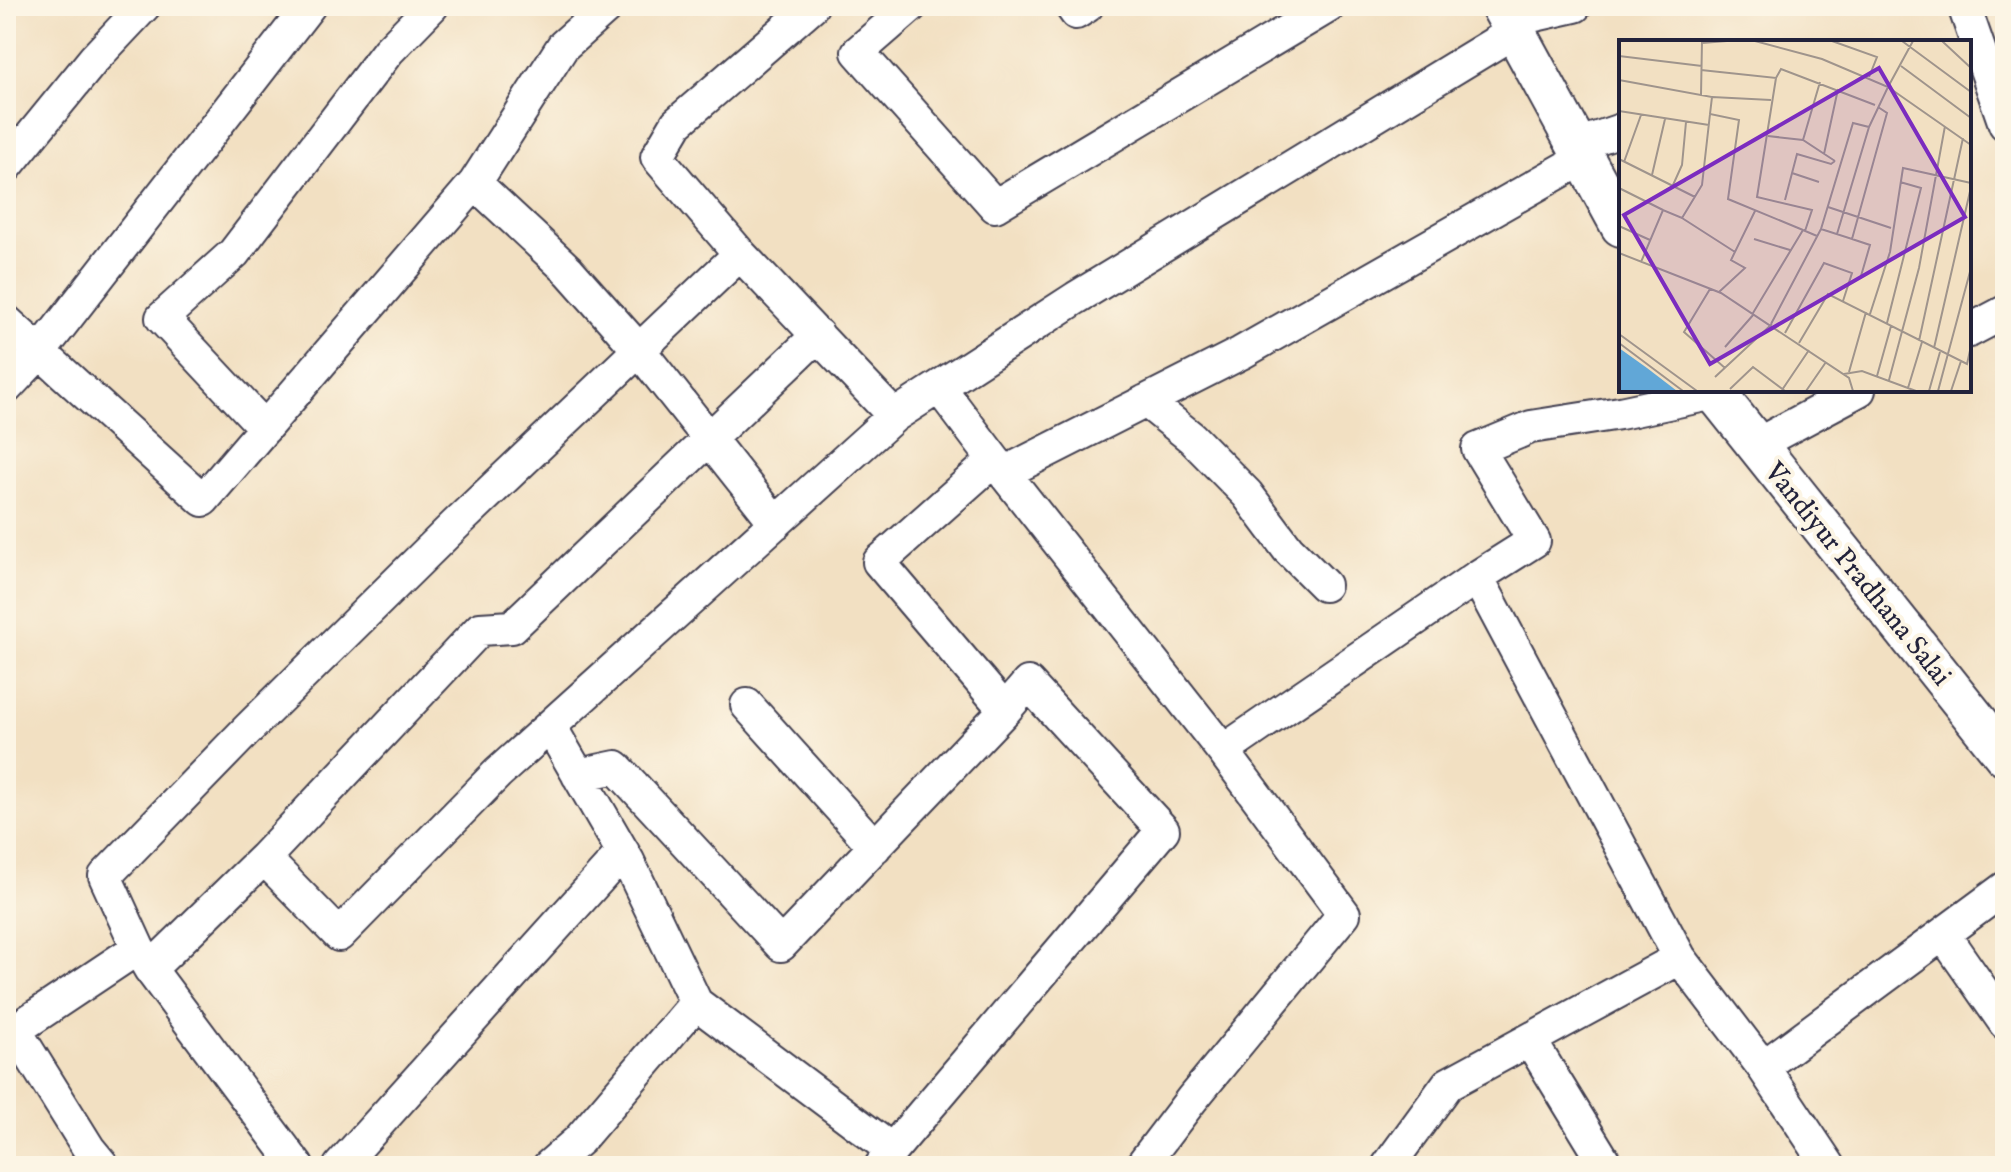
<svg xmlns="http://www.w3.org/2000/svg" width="2011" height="1172" viewBox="0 0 2011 1172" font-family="'IM FELL English',serif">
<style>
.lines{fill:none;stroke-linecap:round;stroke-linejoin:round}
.minor-casing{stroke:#413e4f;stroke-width:36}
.tertiary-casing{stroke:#413e4f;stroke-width:44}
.minor{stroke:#fff;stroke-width:32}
.tertiary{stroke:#fff;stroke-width:40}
.labels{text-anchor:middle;stroke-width:8;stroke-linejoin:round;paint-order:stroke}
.street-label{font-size:28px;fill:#22223b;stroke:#fcf5e5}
.inset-road{fill:none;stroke:#9f948c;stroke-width:2}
.view{fill:#7b2cbf;fill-opacity:0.15;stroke:#7b2cbf;stroke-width:4}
.inset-edge{fill:none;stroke:#22223b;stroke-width:4}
</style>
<rect width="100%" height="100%" fill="#fcf5e5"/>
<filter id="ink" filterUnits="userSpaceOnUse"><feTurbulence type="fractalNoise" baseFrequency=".0125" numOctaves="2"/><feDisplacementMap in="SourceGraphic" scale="16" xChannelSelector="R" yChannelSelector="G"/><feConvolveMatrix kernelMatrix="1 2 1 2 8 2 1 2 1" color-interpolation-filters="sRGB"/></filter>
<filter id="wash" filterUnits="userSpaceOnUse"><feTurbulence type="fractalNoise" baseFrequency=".006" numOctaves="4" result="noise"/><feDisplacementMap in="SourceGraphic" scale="32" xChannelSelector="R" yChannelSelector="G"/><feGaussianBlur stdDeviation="1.8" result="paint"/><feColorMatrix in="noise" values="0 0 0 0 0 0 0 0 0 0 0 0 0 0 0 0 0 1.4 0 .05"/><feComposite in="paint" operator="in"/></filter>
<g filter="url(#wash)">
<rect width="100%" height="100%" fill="#f2e0c2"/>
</g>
<g filter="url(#ink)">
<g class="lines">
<g class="minor-casing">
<path id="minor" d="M911,6L858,52L995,206L1329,6
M1071,6L1076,13L1087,6
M1964,6L2005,124
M1509,21L1575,6
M1577,145L1621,130
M6,167L94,59L144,6
M475,183L569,271L639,350L776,523
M740,254L657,157L677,123L812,6
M6,321L203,500L475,183L563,46L608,6
M1969,331L2005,312
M939,387L1004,473L1241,353L1584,158
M6,388L40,352L309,6
M1146,401L1192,438L1247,494L1288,549L1324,585
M894,416L498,773L339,935L264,858L150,969L138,948L105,876L248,729L455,525L740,254L894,416L1076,298L1515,31
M265,428L162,318L234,253L388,51L432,6
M1756,445L1859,390
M1004,473L1223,751L1344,914L1192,1099L1141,1166
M1477,577L1680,958
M747,705L875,847
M550,726L628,861L696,1003L892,1150
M1223,751L1477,577L1534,541L1478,449L1531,427L1620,413L1715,393
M578,775L616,767L781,945L1005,710
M264,858L480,629L512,627L818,335
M1943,934L2005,1023
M150,969L297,1166
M1530,1040L1607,1166
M1763,1067L1829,1166
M103,1166L89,1149L15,1030L138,948
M340,1166L623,852
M549,1166L579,1140L696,1003
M881,1166L892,1150L1163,830L1028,683L1005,710L879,562L994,460
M1388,1166L1448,1084L1680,958L1763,1067L2005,888"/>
</g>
<g class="tertiary-casing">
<path id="tertiary" d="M1501,6L1621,226
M1713,390L2005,756"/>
</g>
<use href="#minor" class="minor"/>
<use href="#tertiary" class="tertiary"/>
</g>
</g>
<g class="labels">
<g class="street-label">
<text transform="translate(1859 573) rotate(51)" y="10">Vandiyur Pradhana Salai</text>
</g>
</g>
<g transform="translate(1619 40)">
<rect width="352" height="352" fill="#f2e0c2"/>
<path d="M0,308L28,328L58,351H0Z" fill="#61a7d7"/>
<path class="inset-road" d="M136,1L203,19L269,47L250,87L234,83L202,189M213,1L258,17L250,37M283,1L352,52M294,1L269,47L352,105M323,1L352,28M83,3L108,1M0,16L83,26M282,26L352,78M82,30L157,38L162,29L256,65M157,38L138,157L193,170L186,191M0,40L93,57L91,74L120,80L109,159L184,190M82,55L83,1M93,57L152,60M0,71L90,85M149,96L184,100L216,121M184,100L201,42M205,114L219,49M0,119L76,157M5,122L22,75M173,133L200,142M33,135L46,79M54,145L63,125L67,82M0,148L44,170M166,160L178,114L212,124L216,121M209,167L272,188M63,178L116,212M0,186L31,200M218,194L250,87M135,199L171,210M233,199L251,205L242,236M0,213L102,253L230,338L234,351M22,222L44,170L63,178L83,145L91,74M91,249L65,292L106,328M100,252L126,228L112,220L136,171M134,273L184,190L198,196M251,274L271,212L284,128L352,143M268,283L302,148L281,142M152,284L202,189L233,199L268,73L259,67M166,293L205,223L233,233L224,261M0,294L78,351M300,301L344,98M0,303L64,351M180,303L209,254L348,324L352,306M106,307L135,274M315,308L352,147M230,332L247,272M225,334L243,331L297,351M258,336L272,286M96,337L153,284M270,340L300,228L326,86M289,348L303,302M111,349L134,327L166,351M163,350L190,310M187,351L207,322M310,351L321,312M319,351L352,228M332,351L342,321"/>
<path class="view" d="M260,28L346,177L91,324L5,175Z"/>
<rect width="352" height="352" class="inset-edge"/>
</g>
<rect width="2011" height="1172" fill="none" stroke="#fcf5e5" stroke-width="32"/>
</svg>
